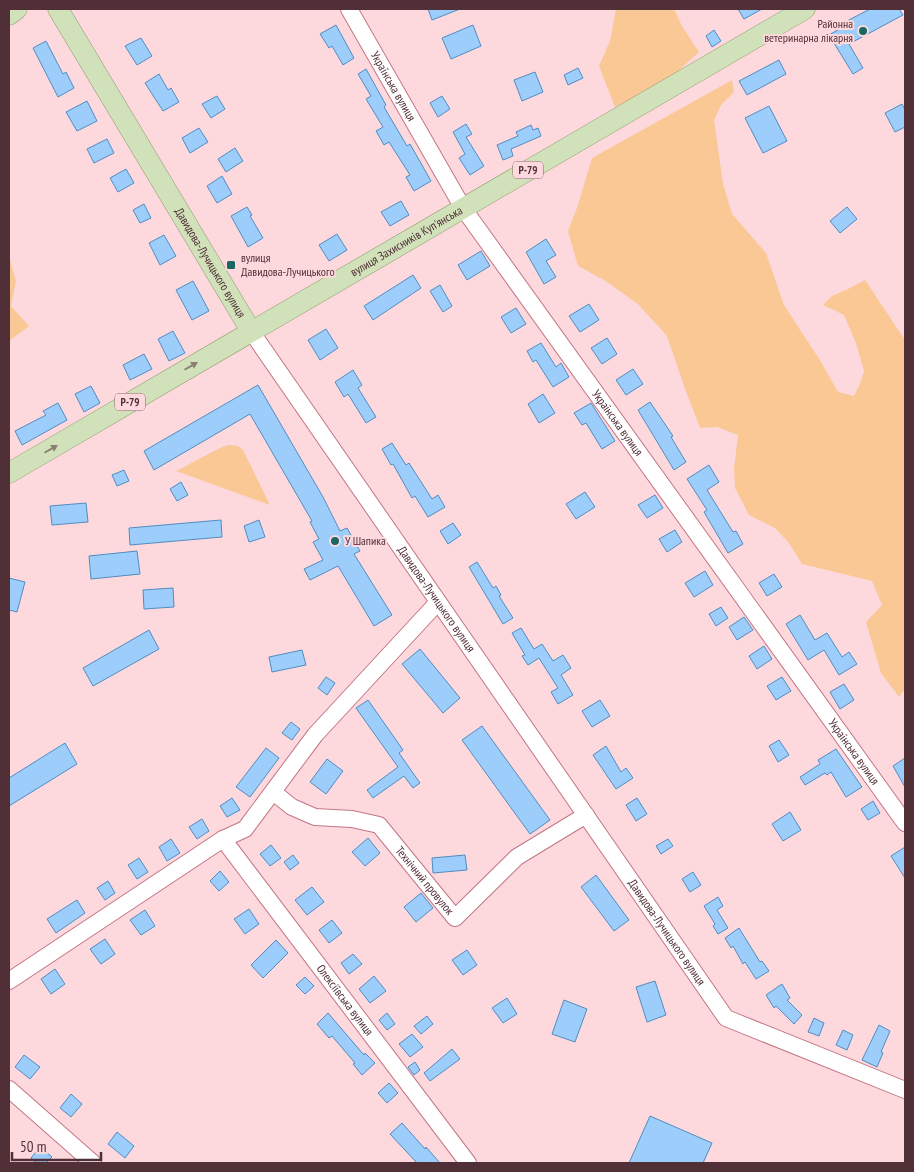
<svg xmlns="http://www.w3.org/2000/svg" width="914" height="1172" viewBox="0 0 914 1172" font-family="'PT Sans Narrow',sans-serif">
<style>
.green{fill:#fac895}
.building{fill:#9dcefb;stroke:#508cc0}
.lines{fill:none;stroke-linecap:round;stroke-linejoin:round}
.minor-casing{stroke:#c47585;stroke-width:18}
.major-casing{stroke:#91976f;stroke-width:21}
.minor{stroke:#fff;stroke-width:16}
.major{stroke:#d1e2bb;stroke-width:20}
.oneway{fill:#8b8072}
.poi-dot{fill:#1b6761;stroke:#fdd9de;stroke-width:2}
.labels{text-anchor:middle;stroke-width:4;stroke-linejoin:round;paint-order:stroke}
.shield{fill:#fdd9de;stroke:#856268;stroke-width:1}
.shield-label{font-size:11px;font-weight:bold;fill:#512f36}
.poi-label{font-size:12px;fill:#512f36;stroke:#fdd9de;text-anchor:start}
.street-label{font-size:12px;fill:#512f36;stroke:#fdd9de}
</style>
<rect width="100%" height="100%" fill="#fdd9de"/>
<path class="green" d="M616,9H674L682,26L699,52L666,82L615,107L599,66L610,41Z
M732,80L734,92L721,105L714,120L723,184L732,214L766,253L784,305L821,362L838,392L854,396L860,384L864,371L856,343L844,315L823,305L832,296L848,289L865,280L905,340V689L899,697L881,673L866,622L882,605L872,581L802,564L789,543L775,528L749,515L735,488L734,469L738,435L717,427L700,428L685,389L667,336L638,304L604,280L578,266L568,231L577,208L592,158Z
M9,256L16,281L11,306L29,326L9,341Z
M229,445L238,446L243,450L270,505L176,471L222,447Z"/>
<path class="building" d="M428,9H460L432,20Z
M738,9H762L744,19Z
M870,9H899L903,15L849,44L863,68L853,74L829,35L848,24L847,21Z
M336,25L354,58L343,65L332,46L329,48L320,34Z
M473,25L481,46L451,59L442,38Z
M714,30L721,41L712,47L706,36Z
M141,38L152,56L137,65L125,46Z
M46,41L63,74L66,72L74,88L58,97L33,48Z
M779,60L786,74L747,95L739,81Z
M578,68L583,78L568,85L564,75Z
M366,69L386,105L384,107L407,146L410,144L431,181L414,191L406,177L410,175L389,142L384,145L376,131L383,127L366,99L371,96L358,74Z
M535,72L543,92L522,101L514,80Z
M159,74L168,90L171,88L179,102L163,111L145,83Z
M217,96L225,109L211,118L202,104Z
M442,96L450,109L438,117L430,103Z
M87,101L97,121L77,131L66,112Z
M902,104L905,110V127L895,132L885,113Z
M769,106L787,141L763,153L745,118Z
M466,124L472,134L466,137L484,166L470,175L459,158L465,154L453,132Z
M531,125L533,130L538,128L541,136L511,149L513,156L503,160L497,145L518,136L516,132Z
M199,128L208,142L190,153L182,138Z
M107,139L114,153L94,163L87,149Z
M235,148L243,161L226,172L218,159Z
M126,169L134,183L118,192L110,178Z
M222,176L232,194L217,203L207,186Z
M401,201L409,215L390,226L381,212Z
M144,204L151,218L140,223L133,210Z
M247,207L252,215L250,216L263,238L248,247L231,216Z
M847,207L857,219L840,233L830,221Z
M337,234L347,250L329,261L319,245Z
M164,235L176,256L160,265L149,243Z
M546,239L556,255L546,261L556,277L544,284L526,252Z
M481,251L490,266L467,280L458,265Z
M413,275L421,288L373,320L364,306Z
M193,281L209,311L192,320L176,290Z
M440,285L452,306L443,312L430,291Z
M589,304L599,320L580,332L569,316Z
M516,308L526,324L511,333L501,317Z
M326,329L338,348L320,360L308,340Z
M173,331L185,353L169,361L158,339Z
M607,338L617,354L602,364L591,348Z
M541,343L556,367L561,363L569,377L553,387L536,360L533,362L527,351Z
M144,354L152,369L130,380L123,365Z
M633,369L643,384L626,395L616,380Z
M353,370L362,385L358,388L376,417L366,423L348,394L344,397L335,382Z
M258,385L323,497L340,531L347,528L360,551L354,554L392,615L374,626L338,566L310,580L304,569L323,560L313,542L319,539L310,522L312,521L250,414L154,470L144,451Z
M91,386L100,403L84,412L75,394Z
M543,394L555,413L539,423L528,404Z
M650,402L673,436L671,437L686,462L674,470L638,410Z
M58,403L67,420L22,445L15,431L46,415L43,411Z
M591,403L615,441L602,449L586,423L582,425L574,413Z
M392,443L406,465L409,463L432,499L438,495L445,507L428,517L415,496L412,498L393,464L391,465L382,449Z
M709,465L719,482L707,490L733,532L736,531L743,544L728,553L704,512L707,510L687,479Z
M124,470L129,481L117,486L112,475Z
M181,482L188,495L177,501L170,489Z
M585,492L595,507L576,519L566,504Z
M655,495L663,508L647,518L638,505Z
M86,503L88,522L52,525L50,506Z
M221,520L222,537L130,545L129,528Z
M259,520L265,537L249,542L244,526Z
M453,523L461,535L448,544L440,531Z
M675,530L682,542L667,552L659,539Z
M137,551L140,574L91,579L89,556Z
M477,562L493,588L496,586L501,595L499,596L513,618L503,624L469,567Z
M705,571L713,585L694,597L685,583Z
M774,574L782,587L767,596L759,583Z
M9,578L25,582L17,612L9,610Z
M173,588L174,607L144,609L143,590Z
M721,607L728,618L716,626L709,614Z
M800,615L815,640L827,633L842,657L849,652L857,664L839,675L824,650L808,660L786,624Z
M744,617L753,630L737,640L729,627Z
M521,628L534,649L542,644L553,661L563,655L571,668L561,675L573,695L558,704L551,692L558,688L539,658L528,665L522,656L525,655L512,633Z
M149,630L159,649L93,686L83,668Z
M764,646L772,659L757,669L749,656Z
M420,649L460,698L443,713L402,664Z
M302,650L306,665L272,672L269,657Z
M326,677L335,683L327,695L318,688Z
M782,677L791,691L776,700L767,686Z
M844,684L854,700L840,709L830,692Z
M368,700L403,750L399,753L420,783L413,788L404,776L373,798L367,790L398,767L356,708Z
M600,700L610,716L592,727L582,711Z
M291,722L300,729L292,740L282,733Z
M482,726L550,820L530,834L462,740Z
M779,740L789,755L778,762L769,746Z
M65,743L77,764L9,806V778Z
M606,746L621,772L626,768L633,778L616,789L593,755Z
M266,748L279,758L250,797L236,787Z
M836,749L862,787L846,797L831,772L827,775L825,773L805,785L800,777L820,764L818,760Z
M905,758V787L893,766Z
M327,759L343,771L326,794L310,782Z
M232,798L240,810L227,817L220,806Z
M637,798L647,814L636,821L626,805Z
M873,801L880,813L868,820L861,809Z
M790,812L801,830L783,841L772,824Z
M202,819L209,831L197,839L189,827Z
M368,838L380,853L365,866L352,852Z
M171,839L180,853L167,861L159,847Z
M668,839L673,846L661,854L656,846Z
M271,845L281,858L270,866L260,854Z
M905,847V878L891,856Z
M293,855L299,863L290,870L284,862Z
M465,855L467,870L433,873L432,858Z
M139,858L148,872L137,879L128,865Z
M220,871L229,882L219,891L210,881Z
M693,872L701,885L690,892L682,879Z
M596,875L629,920L614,931L581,887Z
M108,881L115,893L105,900L97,888Z
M312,887L324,902L307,915L295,900Z
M421,893L433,908L416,922L404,907Z
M718,897L723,906L717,910L728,928L718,934L713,926L715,924L704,906Z
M77,900L85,913L56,933L47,919Z
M249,909L259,924L245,934L234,919Z
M145,910L155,926L141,935L130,920Z
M332,920L342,933L329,943L319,930Z
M739,928L760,962L762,961L769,971L756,979L745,962L743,964L733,946L731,948L725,938Z
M105,939L115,954L101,964L90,949Z
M276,940L288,953L263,978L251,965Z
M467,950L477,965L463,975L452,960Z
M353,954L362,964L349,974L341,963Z
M55,969L65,984L51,994L41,979Z
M374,976L386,991L370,1003L359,989Z
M305,977L314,986L305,994L296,985Z
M655,981L666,1015L647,1022L636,987Z
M782,984L790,998L787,1000L802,1015L794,1024L776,1006L774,1008L766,995Z
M507,998L517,1014L503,1023L492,1008Z
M564,1000L587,1009L575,1042L552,1034Z
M328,1013L364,1055L365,1053L375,1063L362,1075L353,1064L355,1063L332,1036L329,1038L317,1024Z
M387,1013L395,1024L387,1030L379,1020Z
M427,1016L433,1024L421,1034L414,1026Z
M814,1018L824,1023L819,1036L808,1032Z
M879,1025L890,1031L881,1052L883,1053L877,1067L862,1060Z
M843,1030L853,1035L847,1050L836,1045Z
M412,1034L423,1047L410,1057L399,1044Z
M452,1049L460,1059L430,1081L424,1073Z
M24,1055L40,1067L30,1079L15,1067Z
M415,1062L420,1070L414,1075L408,1067Z
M389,1083L398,1093L387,1103L378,1093Z
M71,1094L82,1104L71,1117L60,1108Z
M650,1116L712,1143L703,1163H629Z
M402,1123L425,1149L426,1147L440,1163H417L390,1134Z
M117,1132L134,1146L125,1158L108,1144Z
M40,1147L52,1157L46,1163H37L31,1158Z"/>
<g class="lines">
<g class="minor-casing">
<g id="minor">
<path id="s1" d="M349,9L463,208L905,823"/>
<path id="s2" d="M251,331L726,1018L905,1090"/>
<path id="s3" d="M273,792L292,807L315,817L352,819L379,825L455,918L517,857L586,815"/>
<path id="s4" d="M223,839L468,1163"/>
<path d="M9,981L223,839L245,829L315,735L438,602"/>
<path d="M9,1089L93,1163"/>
</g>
</g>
<g class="major-casing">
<g id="major">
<path id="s5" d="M58,9L251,331"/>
<path d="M9,15L17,9"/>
<path id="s6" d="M9,473L805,9"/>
</g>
</g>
<use href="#minor" class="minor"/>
<use href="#major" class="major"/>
</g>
<defs><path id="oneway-solid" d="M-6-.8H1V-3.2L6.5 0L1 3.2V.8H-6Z" transform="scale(1.25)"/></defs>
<g class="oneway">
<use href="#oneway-solid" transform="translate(191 366) rotate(-30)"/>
<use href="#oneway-solid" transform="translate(51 449) rotate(-30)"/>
</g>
<g class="poi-dot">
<circle cx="863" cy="31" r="5"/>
<rect x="226" y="260" width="10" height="10" rx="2.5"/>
<circle cx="335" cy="541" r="5"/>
</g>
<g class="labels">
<g class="shield">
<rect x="513" y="161.5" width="30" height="17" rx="4"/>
<rect x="115" y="393.5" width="30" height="17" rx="4"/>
</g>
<g class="shield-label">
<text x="528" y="174">Р-79</text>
<text x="130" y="406">Р-79</text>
</g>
<g class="poi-label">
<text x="853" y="28" text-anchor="end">Районна<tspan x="853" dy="14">ветеринарна лікарня</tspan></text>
<text x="241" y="262">вулиця<tspan x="241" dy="14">Давидова-Лучицького</tspan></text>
<text x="345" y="545">У Шапика</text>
</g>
<g class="street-label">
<text dy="4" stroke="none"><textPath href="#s1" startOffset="89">Українська вулиця</textPath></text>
<text dy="4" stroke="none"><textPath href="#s6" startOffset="460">вулиця Захисників Куп'янська</textPath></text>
<text dy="4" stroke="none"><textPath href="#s5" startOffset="296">Давидова-Лучицького вулиця</textPath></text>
<text dy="4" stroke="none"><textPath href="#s1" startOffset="494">Українська вулиця</textPath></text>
<text dy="4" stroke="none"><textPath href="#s2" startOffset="326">Давидова-Лучицького вулиця</textPath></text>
<text dy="4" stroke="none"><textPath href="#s1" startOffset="899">Українська вулиця</textPath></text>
<text dy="4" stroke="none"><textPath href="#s3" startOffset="186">Технічний провулок</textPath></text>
<text dy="4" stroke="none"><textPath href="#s2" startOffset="731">Давидова-Лучицького вулиця</textPath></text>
<text dy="4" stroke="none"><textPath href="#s4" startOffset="202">Олексіївська вулиця</textPath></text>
</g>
</g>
<rect width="914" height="1172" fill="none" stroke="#512f36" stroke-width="20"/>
<path d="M12 1152v8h89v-8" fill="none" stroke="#512f36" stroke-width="2.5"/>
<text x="20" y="1152" font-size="15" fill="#512f36" stroke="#fdd9de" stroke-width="4" paint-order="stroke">50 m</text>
</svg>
